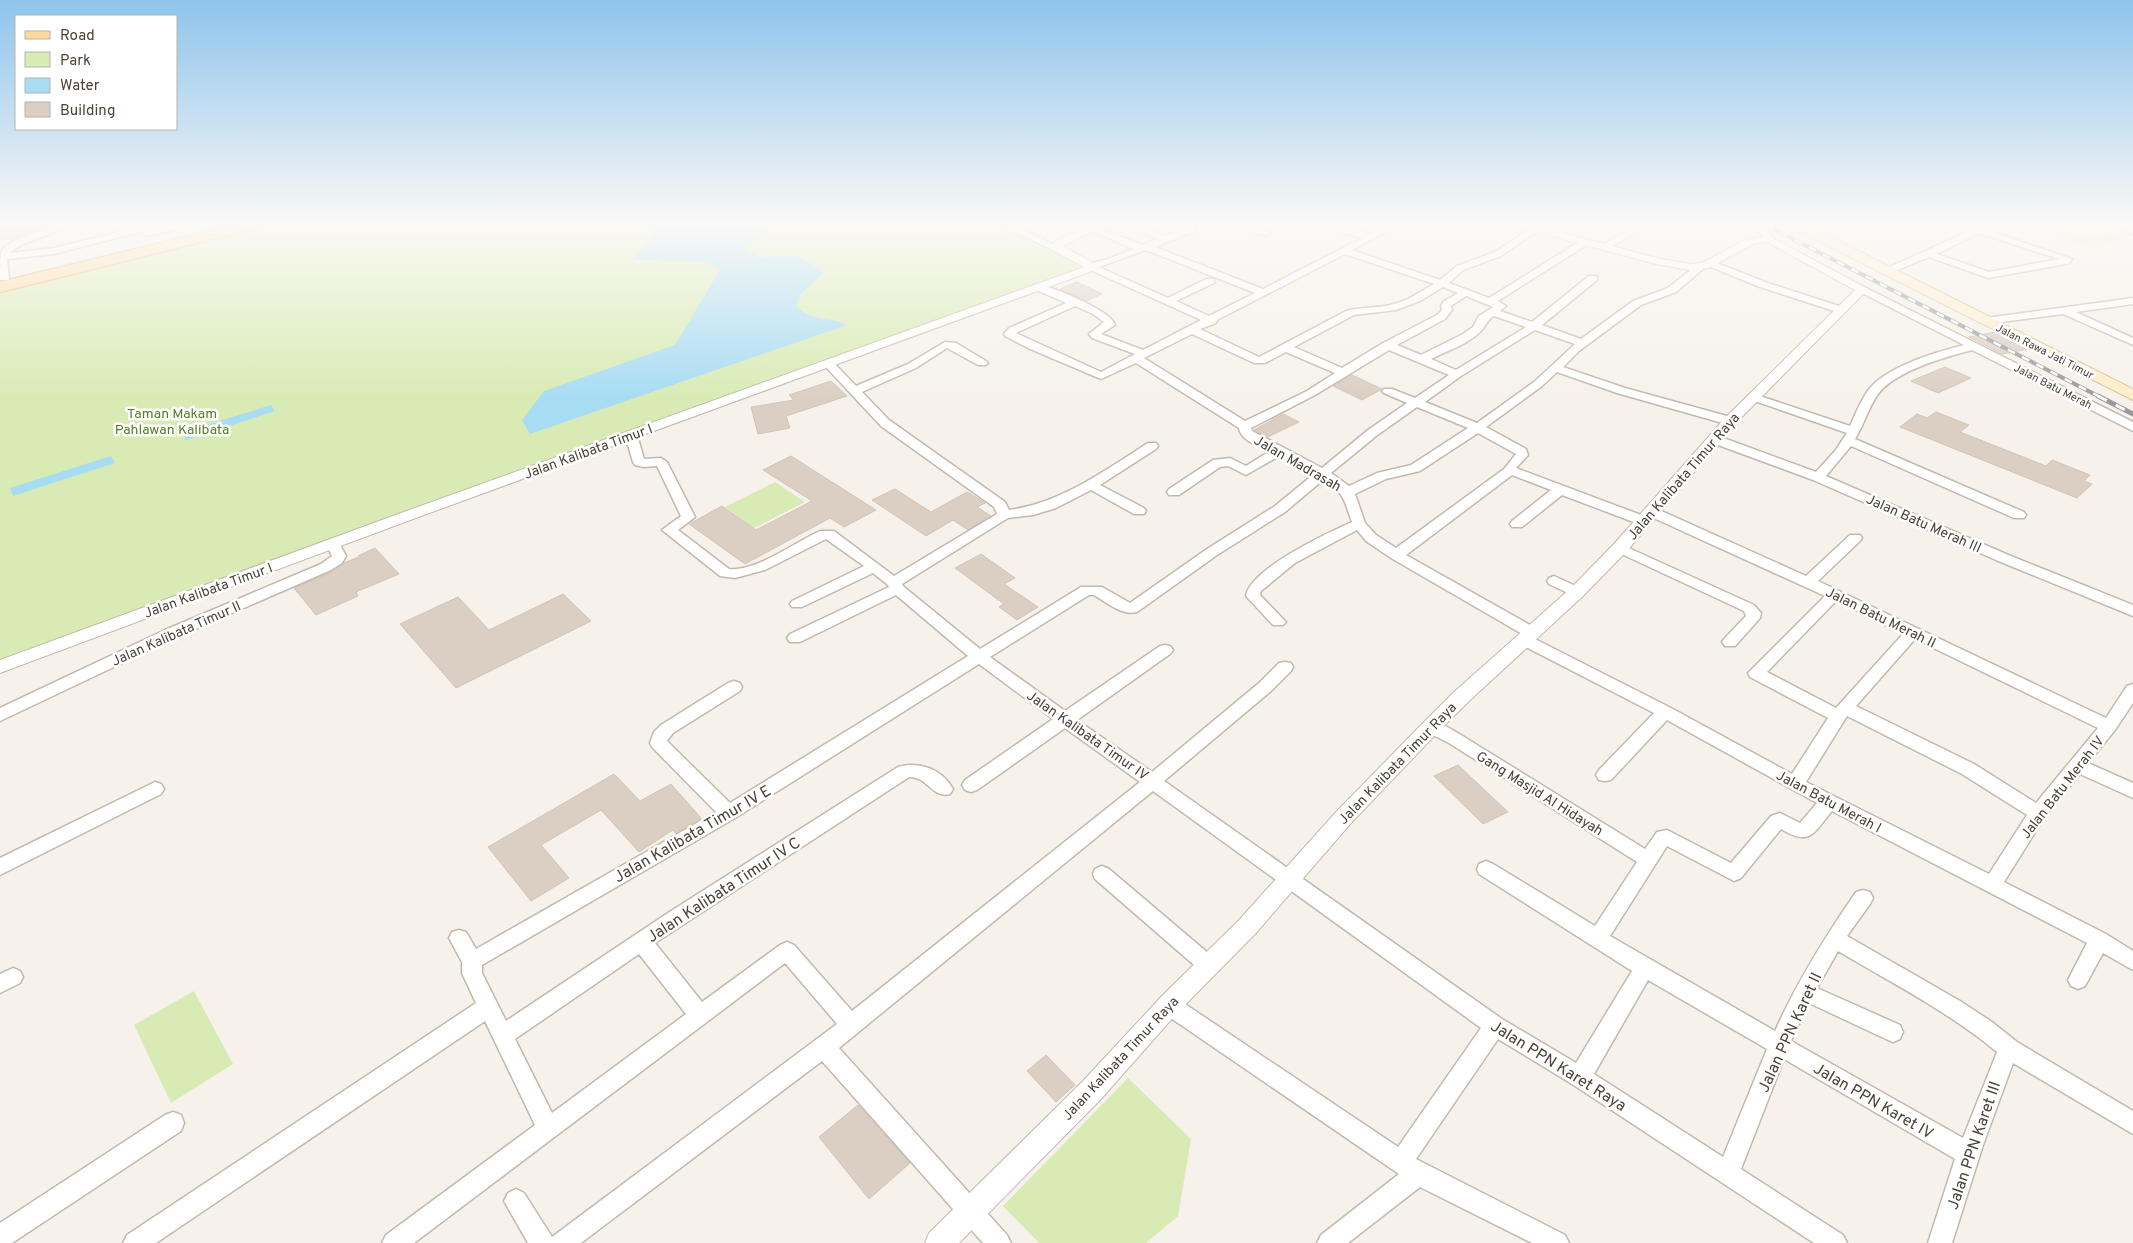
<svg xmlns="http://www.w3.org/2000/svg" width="2133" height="1243" viewBox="0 0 2133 1243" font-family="Overpass,sans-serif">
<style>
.green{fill:#d8ebb4}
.water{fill:#a7dcf3}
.building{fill:#dbcfc3;stroke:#d3c3b3}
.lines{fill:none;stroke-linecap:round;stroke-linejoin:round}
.minor-casing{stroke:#c2b9ad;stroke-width:3}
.tertiary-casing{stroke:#c2b9ad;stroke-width:2}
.secondary-casing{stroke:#d7c19a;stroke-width:2}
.primary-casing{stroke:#e8b467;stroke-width:3}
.minor{fill:#fff;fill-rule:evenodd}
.tertiary{fill:#fff;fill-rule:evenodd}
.secondary{fill:#fec;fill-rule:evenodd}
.primary{fill:#ffd89b;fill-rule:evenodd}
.rail-far1-casing{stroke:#9a9a9a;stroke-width:4}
.rail-casing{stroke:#9a9a9a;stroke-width:5}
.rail-far1{stroke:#fff;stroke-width:2.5;stroke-dasharray:8;stroke-linecap:butt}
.rail{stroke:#fff;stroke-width:3;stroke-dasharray:10;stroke-linecap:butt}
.labels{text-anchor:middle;stroke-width:5;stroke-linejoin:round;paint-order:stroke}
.far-street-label{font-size:11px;fill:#4b4238;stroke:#fff}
.park-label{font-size:14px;fill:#528028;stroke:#fff}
.street-label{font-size:14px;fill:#4b4238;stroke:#fff}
.near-street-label{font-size:16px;fill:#4b4238;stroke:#fff}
</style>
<rect width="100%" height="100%" fill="#f6f2eb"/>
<path class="green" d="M251,225H996L1058,249L1091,266L0,667V287Z
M2026,225H2055L2086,236L2108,230L2123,237L2096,249Z
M775,482L805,502L754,528L725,507Z
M194,991L233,1064L171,1103L134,1025Z
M1128,1078L1191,1139L1178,1216L1146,1243H1039L1003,1206Z"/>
<path class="water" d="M641,225H767C761,238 756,243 744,248L762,258L789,256L801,258L824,272L800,295L796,306C815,324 827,315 847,325L530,434L522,420L544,391L675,345L720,270L709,262L632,260L654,234L649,227Z
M271,405L275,411L186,440L181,433Z
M111,456L115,463L13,496L10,488Z"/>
<path class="building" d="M0,225H48V226L16,238L0,240Z
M1077,282L1102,294L1086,301L1060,289Z
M1995,332L2029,349L2002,354L1969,337Z
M1945,367L1971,378L1938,393L1911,381Z
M1352,375L1382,389L1362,400L1333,386Z
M831,381L847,396L786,416L790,428L758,434L751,407L794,400L789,395Z
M1936,412L1969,425L1960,432L2046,466L2052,460L2090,475L2084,481L2092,484L2077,498L1900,427L1917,414L1927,418Z
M1283,414L1299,422L1268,437L1254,430Z
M791,456L876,510L844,527L830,518L745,564L689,524L722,506L756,530L812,501L763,470Z
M895,489L931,512L967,492L985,503L977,507L991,516L968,530L953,520L926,536L872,500Z
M375,548L399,574L356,592L358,596L316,615L294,588L332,572L344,563L359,557L358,556Z
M981,554L1015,578L1004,584L1038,607L1017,620L999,607L1004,604L955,568Z
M563,594L591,621L456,688L400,624L458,597L489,630Z
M1458,765L1508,812L1483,824L1434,776Z
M614,774L640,801L671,784L701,818L675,833L673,830L639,852L601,810L541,845L569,878L531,901L488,847Z
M1046,1055L1075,1085L1056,1102L1027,1071Z
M858,1105L910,1163L869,1199L819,1137Z"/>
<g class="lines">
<g class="minor-casing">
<path id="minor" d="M58,225H72L19,246L10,253L54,248L146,225H162L152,229L170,225H187L185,227L147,236L144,235V231L54,254L7,259L9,278L8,280H0C0,273 0,259 1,252C7,239 45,230 58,225Z
M1001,225H1013L1063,249L1058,252L1055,251Z
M1093,225L1142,245L1157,239L1128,225H1141L1165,236L1189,227H1195V231L1155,247L1263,289L1362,238L1319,225H1335L1369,234L1387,225H1399L1352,250L1440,280L1457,266L1495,252L1534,226L1539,229L1537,231L1501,256L1463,270L1449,283L1489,298L1582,240H1588V244L1498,301L1506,306L1500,311L1532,322L1589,276H1597V280L1542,325L1581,339L1633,301L1668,288L1697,265H1703V269L1676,292L1641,305L1579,351L1563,367L1625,388L1734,418L1736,421L1734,424H1726L1617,393L1557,372L1542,386L1486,427L1526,449L1528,455L1516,468L1649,518L1651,521L1649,524H1639L1562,495L1522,527H1512L1510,524L1512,521L1551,490L1512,475L1406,555L1537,629L1540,633L1537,637L1533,638L1671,708L1792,774L1828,718L1750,677L1748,673L1825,596L1647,515L1645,512L1647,509H1657L1806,576L1850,535H1860L1862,538L1860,541L1818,581L2106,718L2127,686L2133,684V703L2115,730L2088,763L2133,783V798L2080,774L2044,818L2004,882L2106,934L2133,951V970L2103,953L2085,986L2078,989L2071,986L2068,980L2087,943L1832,811C1813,833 1811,847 1781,829L1741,878L1734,881L1667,846L1610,936L1775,1031C1797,982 1825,937 1856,892L1863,890L1870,892L1873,898L1870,904L1847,936L1960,1001L1992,1022L2017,1042L2133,1111V1134L2013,1063L1983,1145L1952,1243H1928L1955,1159L1784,1059L1741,1169L1843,1235L1847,1243H1814L1572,1084L1498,1039L1416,1159L1565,1235L1569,1243H1532L1420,1187L1348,1243H1317L1321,1235L1399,1174L1162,1012L1159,1005L1162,998L1169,996L1176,998L1398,1147L1481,1028L1153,791L839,1048L1007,1235L1011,1243H983L822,1061L581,1243H528L504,1201L508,1193L516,1189L524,1193L552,1237L837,1024L785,963L414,1243H382L386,1235L535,1125L485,1021L156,1243H123L127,1235L476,1003L462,973V962L449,938L452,932L459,930L466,932L476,949L716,812L652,747L650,743L654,732L661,725L728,683L734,681L740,683L742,687L740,691L673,733L667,741L730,803L968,656L896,595L800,642H790L787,638L790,634L889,587L888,585L873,573L802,607H792L790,604L792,601L864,566L826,539L765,570L735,578L720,576L662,530L681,516L657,466L643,467L635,465L633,462L625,435L627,432H635L637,435L644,459L661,458L667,462L695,517L678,530L729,569C756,572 795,542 820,531H834L894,576L997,514L994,507L881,426L825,366L823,364L825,362H833L856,386L908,364L945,342L956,343L986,361L988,363L986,365H978L947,348L916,368L862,392L889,420L1005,502L1009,510C1061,503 1104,471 1148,443H1156L1158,446L1156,449L1100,485L1144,508L1146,511L1144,514H1134L1091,490L1056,508L1033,515L1008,518L902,584L904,587L980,649L1081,587H1102L1130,603L1207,549L1275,506L1314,474L1279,456L1246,475L1228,466L1220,467L1179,495H1169L1167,492L1169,489L1213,460L1230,458L1246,466L1270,451C1259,446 1241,441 1239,428L1136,363L1101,379L1028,348L1005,336L1004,334L1009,328L1066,303L1034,289V285L1038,284C1054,288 1111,310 1115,325L1101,334L1143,350L1201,320L1088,269V264L1108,259L1133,249L1090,230L1088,228ZM1146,250L1255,293L1209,316L1176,301L1214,283V279H1206L1168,298L1099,267ZM1345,254L1434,284C1420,292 1406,302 1390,305C1376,308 1361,307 1346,311L1259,357L1200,329L1216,323L1217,320ZM1443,287L1458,293L1443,302L1441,306L1442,310L1437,315L1383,343L1342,368L1294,347L1354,315L1396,310L1420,301ZM1466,296L1493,307L1479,316L1473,327L1463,334L1421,355L1397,345L1445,319L1452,310L1451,306ZM1075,306L1093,314L1104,322L1089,334L1092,338L1135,354L1101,372L1016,333ZM1494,316L1526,327L1456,370L1431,359C1446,351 1469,344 1481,331C1486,326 1487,320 1494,316ZM1535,330L1575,344L1534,382L1477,423L1425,402L1461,376ZM1192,334L1254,363H1265L1286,352L1335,373L1307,391L1245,421L1144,358ZM1389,350L1449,375L1415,398L1392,389H1384L1382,391L1384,393L1407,403L1368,430L1322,468L1252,431L1251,428L1315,395ZM1417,407L1468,428L1411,465L1377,473L1349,486L1331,473L1376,436ZM1478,433L1516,454L1504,469L1396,548L1376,535L1365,523L1355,494L1386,479L1420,471ZM1323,480C1346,495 1343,498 1352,522C1327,533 1250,569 1246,596L1273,625H1283L1286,622L1260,595L1261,591L1295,563L1357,530L1366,541L1391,558L1524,635L1520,636L1517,640L1520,644L1654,713L1599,770L1596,775L1599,780L1605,781L1611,780L1667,720L1817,803L1800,823L1780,813L1771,816L1731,863L1667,830L1657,832L1645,849L1461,735C1450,729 1437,719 1425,723L1423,727L1425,731L1449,743L1637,862L1595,926L1493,864L1486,861L1479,864L1477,869L1479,874L1632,971L1576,1063L1502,1019L1164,781L1271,691L1291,671L1293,667L1291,663L1285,662L1279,663L1259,683L1152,772L1077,720L1170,654L1173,650L1170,646L1165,645L1160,646L1065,711L990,657L1089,595H1094C1106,602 1122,616 1137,612L1217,555L1285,512ZM1836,601L1903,634L1836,708L1767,672ZM1915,639L2098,728L2036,803L1974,764L1856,706ZM979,664L1053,719L965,780L962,785L965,790L971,792L977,790L1065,728L1140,782L852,1011L794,945L787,942L780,945L702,1002L655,943L909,777C927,776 933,799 950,794L953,789C942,769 919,761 898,767L671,911L506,1021L482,973V965L735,818ZM1847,716L1962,774L2027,815L1989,874L1806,782ZM1838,951C1892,983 1949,1012 1997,1052L1963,1138L1791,1041L1809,1003L1886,1039L1893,1042L1900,1039L1903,1032L1900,1025L1817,988ZM639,954L686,1014L552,1113L515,1039ZM1648,980L1767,1049L1723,1157L1594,1074Z
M1238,225H1252L1270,233L1268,235H1262Z
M1637,225H1649L1607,249L1604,250L1599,247Z
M1748,225C1761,225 1767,228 1774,239L1772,241H1766L1761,234Z
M2112,225H2125L2133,228V234Z
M1978,227L2072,259L2069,263L2066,264L1988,278L1929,257L1890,273H1882L1881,271ZM1979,233L2059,259L1989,272L1937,254Z
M1709,260L1768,283L1845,308L1846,310L1841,313L1837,312L1760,287L1706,265V261Z
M1862,286L2133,422V431L1972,350C1945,357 1895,371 1878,394C1868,408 1864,425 1855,439L2024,512L2026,515L2024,518H2014L1851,446L1826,476L2006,554L2133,605V616L1996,560L1813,480L1710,442L1708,439L1710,436H1718L1816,472L1835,451L1847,433L1749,399L1747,397L1749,395H1757L1850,426C1856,413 1861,399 1870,388C1889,366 1936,352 1964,345L1858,291L1857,289Z
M2133,298V304L2076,312L2133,338V345L2063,314L1986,324L1981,321L1986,318Z
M333,540L338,541L346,556L342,563L331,570L175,638L0,721V708L165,630L321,564L332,556L326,544Z
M1620,544L1754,605L1761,613L1760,618L1735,646H1725L1722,642L1725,638L1746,616L1744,611L1615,551L1613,548L1615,545Z
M1554,576L1582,589L1584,592L1582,595H1572L1549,584L1547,581L1549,578Z
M155,782L161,784L164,789L161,794L0,875V858Z
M1102,866L1109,869L1215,959L1218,965L1215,971L1208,974L1201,971L1095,879L1093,874L1095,869Z
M13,968L20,971L23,977L20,983L0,993V974Z
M173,1112L181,1115L184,1123L181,1131L12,1243H0V1223L165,1115Z"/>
</g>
<g class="tertiary-casing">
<path id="tertiary" d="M1091,225H1105L1063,246L1095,264L1097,268L1095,270L413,519L0,673V660L401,513L1084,267L1054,251L1051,246L1054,242Z
M1516,225H1533L1661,259L1690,264L1702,263L1746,239L1769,236L1868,289L1735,424L1626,552L1583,596L1468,702L1438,732L1351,823L1256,933L1177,1013L1101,1099L959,1243H925L929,1233L1083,1081L1161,997L1240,919L1337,811L1424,722L1454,692L1571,588L1614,544L1725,418L1855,290L1767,242L1753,244L1709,268L1690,270L1656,264L1517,227Z"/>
</g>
<g class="secondary-casing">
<path id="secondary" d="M1791,225H1807L2133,389V400L1793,228Z"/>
</g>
<g class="primary-casing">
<path id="primary" d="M235,225H259L257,228L0,292V282Z"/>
</g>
<use href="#minor" class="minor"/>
<use href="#tertiary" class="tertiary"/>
<use href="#secondary" class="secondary"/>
<use href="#primary" class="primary"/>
<g class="rail-far1-casing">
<path id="rail-far1" d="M1766,225L2100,397"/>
</g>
<g class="rail-casing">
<path id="rail" d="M2098,396L2133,414"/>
</g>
<use href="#rail-far1" class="rail-far1"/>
<use href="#rail" class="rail"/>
</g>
<linearGradient id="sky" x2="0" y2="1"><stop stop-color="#8ec4ec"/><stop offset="0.56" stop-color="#fbf9f6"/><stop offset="1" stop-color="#fbf9f6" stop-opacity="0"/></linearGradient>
<rect width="2133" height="399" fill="url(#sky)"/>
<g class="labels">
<g class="far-street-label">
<text transform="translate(2045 351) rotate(27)" y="4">Jalan Rawa Jati Timur</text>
<text transform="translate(2053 386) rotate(27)" y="4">Jalan Batu Merah</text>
</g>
<g class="park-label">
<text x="172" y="418">Taman Makam<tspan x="172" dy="16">Pahlawan Kalibata</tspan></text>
</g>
<g class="street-label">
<text transform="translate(588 451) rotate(-20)" y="5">Jalan Kalibata Timur I</text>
<text transform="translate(1298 463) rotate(30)" y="5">Jalan Madrasah</text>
<text transform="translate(1683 476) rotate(-49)" y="5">Jalan Kalibata Timur Raya</text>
<text transform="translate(1924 523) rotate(24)" y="5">Jalan Batu Merah III</text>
<text transform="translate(208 590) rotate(-20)" y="5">Jalan Kalibata Timur I</text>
<text transform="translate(1881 617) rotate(26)" y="5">Jalan Batu Merah II</text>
<text transform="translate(176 633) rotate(-24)" y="5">Jalan Kalibata Timur II</text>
<text transform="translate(1088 735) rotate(35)" y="5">Jalan Kalibata Timur IV</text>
<text transform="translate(1397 763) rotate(-46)" y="5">Jalan Kalibata Timur Raya</text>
<text transform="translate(2062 787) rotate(-52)" y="5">Jalan Batu Merah IV</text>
<text transform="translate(1540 793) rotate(32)" y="5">Gang Masjid Al Hidayah</text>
<text transform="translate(1829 801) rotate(28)" y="5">Jalan Batu Merah I</text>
<text transform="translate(1120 1058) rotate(-47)" y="5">Jalan Kalibata Timur Raya</text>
</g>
<g class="near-street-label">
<text transform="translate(692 833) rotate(-30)" y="6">Jalan Kalibata Timur IV E</text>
<text transform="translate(723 889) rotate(-33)" y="6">Jalan Kalibata Timur IV C</text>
<text transform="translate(1789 1032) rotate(-65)" y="6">Jalan PPN Karet II</text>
<text transform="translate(1559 1065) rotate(32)" y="6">Jalan PPN Karet Raya</text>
<text transform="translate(1874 1100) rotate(30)" y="6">Jalan PPN Karet IV</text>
<text transform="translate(1973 1145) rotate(-71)" y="6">Jalan PPN Karet III</text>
</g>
</g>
<rect x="15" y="15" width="162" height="115" fill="#ffffff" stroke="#b7b3af"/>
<rect x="25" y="31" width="25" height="8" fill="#ffd89b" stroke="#b7b3af"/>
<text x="60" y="40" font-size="15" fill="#4b4238">Road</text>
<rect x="25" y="52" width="25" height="15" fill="#d8ebb4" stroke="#b7b3af"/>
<text x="60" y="65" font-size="15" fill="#4b4238">Park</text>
<rect x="25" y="78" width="25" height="15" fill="#a7dcf3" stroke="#b7b3af"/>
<text x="60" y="90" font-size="15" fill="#4b4238">Water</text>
<rect x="25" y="102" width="25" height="15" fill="#dbcfc3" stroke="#b7b3af"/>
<text x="60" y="115" font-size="15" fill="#4b4238">Building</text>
</svg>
